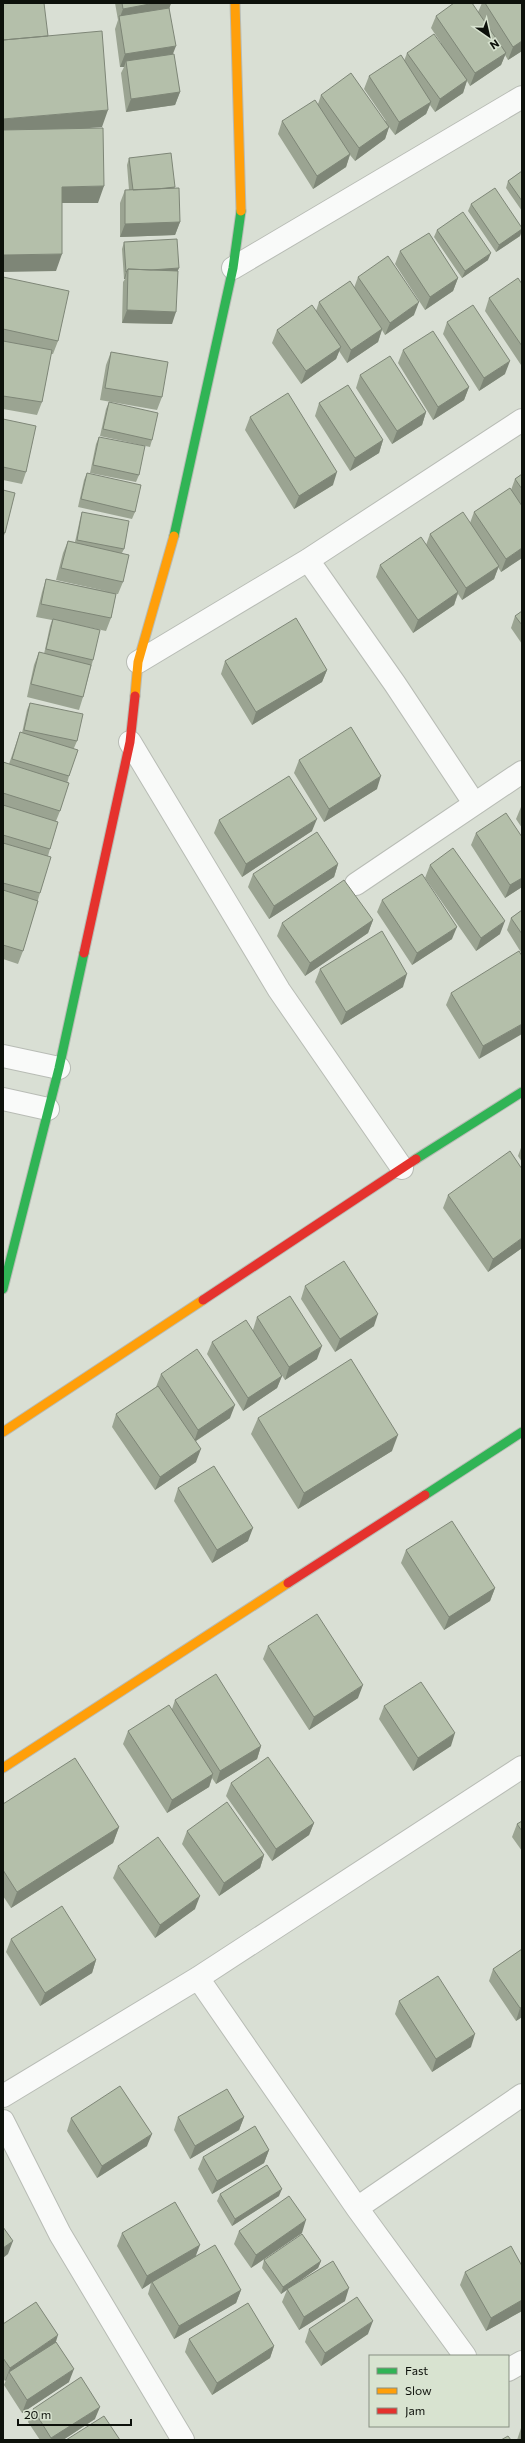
<svg xmlns="http://www.w3.org/2000/svg" width="525" height="2443" viewBox="0 0 525 2443" font-family="Commissioner,sans-serif">
<style>
.lines{fill:none;stroke-linecap:round;stroke-linejoin:round}
.street-casing{stroke:#b8bcb5;stroke-width:24}
.fast-casing{stroke:#b8bcb5;stroke-width:11}
.slow-casing{stroke:#b8bcb5;stroke-width:11}
.jam-casing{stroke:#b8bcb5;stroke-width:11}
.street{stroke:#f9faf9;stroke-width:22}
.fast{stroke:#30b455;stroke-width:9}
.slow{stroke:#ff9f0a;stroke-width:9}
.jam{stroke:#e5322d;stroke-width:9}
.wall{fill:#9ba492}
.shaded-wall{fill:#7e8677}
.building{fill:#b4bfaa;stroke:#7e8677}
</style>
<rect width="100%" height="100%" fill="#d9dfd4"/>
<g class="lines">
<g class="street-casing">
<path id="street" d="M233,268L522,97
M308,560L395,684L474,803
M138,662L308,560L522,420
M130,742L279,990L402,1168
M356,884L522,772
M3,1056L59,1068
M3,1099L48,1109
M198,1978L357,2208L465,2356
M3,2096L198,1978L522,1767
M3,2121L60,2234L183,2440
M357,2208L522,2095
M508,2370L522,2362"/>
</g>
<g class="fast-casing">
<path id="fast" d="M174,536L233,268L241,211
M416,1159L522,1092
M3,1289L59,1068L84,953
M425,1495L522,1432"/>
</g>
<g class="slow-casing">
<path id="slow" d="M235,3L241,211
M135,696L138,662L174,536
M3,1432L203,1300
M3,1768L288,1583"/>
</g>
<g class="jam-casing">
<path id="jam" d="M84,953L130,742L135,696
M203,1300L416,1159
M288,1583L425,1495"/>
</g>
<use href="#street" class="street"/>
<use href="#fast" class="fast"/>
<use href="#slow" class="slow"/>
<use href="#jam" class="jam"/>
</g>
<path class="wall" d="M115,3H171L169,8L173,54L180,92L175,105L126,112L121,73L124,67H120L115,29L118,20Z
M482,3H522V51L508,60L505,55L501,65L470,86L467,81L463,93L435,112L430,105L426,114L395,135L389,127L385,139L355,161L350,155L346,167L313,189L278,134L282,121L318,104L321,95L386,121L364,89L369,76L404,61L407,53L441,43L431,28L436,16L478,12Z
M129,158L175,187L174,188L180,222L175,235L120,237V203L125,190H129L127,165Z
M522,171V211L506,188L508,181Z
M471,204L522,228V231L520,236L496,252L468,211Z
M437,230L488,260L462,278L434,237Z
M124,242L178,271L172,324L122,323L123,282L125,279H124L122,249Z
M400,251L458,278L453,291L425,310L395,264Z
M3,277L58,341L53,354H51L42,402L37,415L3,409Z
M358,277L414,315L385,335L382,330L378,342L347,363L339,351L336,359L301,384L272,343L277,330L316,311L319,302L354,288Z
M522,284V365H521L485,311L489,298Z
M447,322L505,374L479,391L443,334Z
M403,350L469,387L464,400L433,420L398,363Z
M111,352L162,397L157,410L100,400L106,365Z
M360,375L426,412L422,425L392,444L356,388Z
M109,402L152,440L150,447L100,436L106,409Z
M319,403L383,440L379,453L350,471L315,416Z
M250,417L333,485L294,509L245,430Z
M3,419L26,472L22,484L3,480Z
M99,437L139,475L136,482L90,473L96,444Z
M87,473L135,512L132,519L78,507L84,480Z
M522,474V558L501,572L498,567L494,579L462,600L458,594L454,605L413,633L376,577L380,565L426,545L430,534L470,523L474,512L511,490L515,479Z
M3,490L5,533L3,538Z
M82,512L124,549L122,553L123,582L118,594H116L111,618L106,631L83,626L93,660L83,697L79,710L27,697L34,665L39,652L44,654L50,626L52,620L36,617L42,592L46,579L110,592L56,580L63,553L68,541L75,542L80,519Z
M522,611V644L511,628L515,616Z
M225,661L327,670L322,682L252,725L221,674Z
M30,703L77,741L74,748H70L69,776L60,811L56,821L50,849L48,856L40,893L23,951L18,964L3,959V762L9,764L20,732L22,733L27,710Z
M299,760L377,789L324,822L294,773Z
M522,806V828L516,819L521,807Z
M219,820L312,831L242,877L214,833Z
M476,833L522,887L505,898L471,845Z
M338,864L334,877L269,919L248,887L253,874Z
M430,865L500,934L476,951L425,878Z
M382,900L452,939L412,965L377,912Z
M522,910V954L507,930L511,918Z
M373,920L368,933L305,976L277,936L282,923Z
M522,956L479,1059L446,1005L451,993Z
M320,969L403,987L341,1025L315,982Z
M522,1145V1162L518,1156Z
M448,1195L522,1248L488,1272L443,1208Z
M305,1286L374,1326L335,1352L301,1299Z
M257,1317L317,1359L285,1380L255,1334L282,1376L277,1388L243,1411L207,1354L212,1342L253,1330Z
M161,1374L230,1418L196,1441V1462L155,1490L112,1427L116,1414L156,1387Z
M258,1418L392,1451L298,1509L251,1434Z
M178,1488L248,1541L212,1563L174,1501Z
M406,1550L495,1588L490,1601L444,1630L401,1563Z
M268,1646L358,1698L309,1730L263,1659Z
M175,1700L261,1746L257,1759L216,1784L212,1778L209,1787L167,1813L123,1744L128,1731L172,1709Z
M384,1706L451,1746L413,1771L379,1719Z
M231,1783L314,1823L309,1835L272,1861L226,1796Z
M3,1804L119,1827L113,1843L11,1908L3,1896Z
M522,1821V1851L512,1837L517,1824Z
M187,1831L264,1855L260,1868L219,1896L182,1844Z
M118,1866L195,1909L155,1938L113,1878Z
M11,1939L96,1960L92,1973L40,2006L6,1952Z
M522,1949V2017L516,2021L489,1981L493,1969Z
M399,2001L471,2047L432,2072L395,2014Z
M178,2117H244L239,2130L190,2159L174,2130Z
M71,2118L147,2146L97,2178L67,2131Z
M269,2150L264,2163L212,2194L198,2169L203,2157Z
M220,2194L279,2196L232,2226L217,2201Z
M239,2231L302,2233L251,2268L234,2244Z
M122,2233L196,2256L241,2290L236,2303L174,2339L148,2294L151,2283L142,2289L117,2246Z
M264,2260L321,2261L318,2268L292,2286L345,2301L299,2330L282,2302L287,2290L281,2294L262,2268Z
M522,2266V2311L486,2331L460,2285L465,2272Z
M3,2324L69,2382L22,2413L4,2385L6,2380L5,2381L3,2378Z
M309,2329L368,2334L321,2366L305,2342Z
M189,2339L274,2346L270,2358L212,2395L185,2352Z
M33,2409L95,2419L63,2440H40L28,2422Z
M521,2428H522V2440H517Z"/>
<path class="shaded-wall" d="M155,3H171L168,13L120,17L123,9Z
M522,41V51L508,60L513,47Z
M176,46L171,59L126,61L124,67H120L125,54Z
M506,53L501,65L470,86L475,73Z
M467,80L463,93L435,112L440,99Z
M180,92L175,105L126,112L131,99Z
M431,102L426,114L395,135L399,122Z
M108,110L102,127L3,135V119Z
M389,127L385,139L355,161L359,148Z
M350,154L346,167L313,189L317,176Z
M104,186L98,203H56L62,187Z
M180,222L175,235L120,237L125,224Z
M522,229L520,236L496,252L499,245Z
M491,253L488,260L462,278L465,271Z
M62,254L56,271L3,272V255Z
M179,268L176,275L128,271Z
M127,271L125,279H124L126,272Z
M458,278L453,291L425,310L430,297Z
M419,302L414,315L385,335L390,323Z
M127,310L176,312L172,324L122,323Z
M382,329L378,342L347,363L351,350Z
M341,347L336,359L301,384L306,371Z
M510,361L505,374L479,391L484,378Z
M469,387L464,400L433,420L438,407Z
M426,412L422,425L392,444L397,431Z
M383,440L379,453L350,471L355,458Z
M337,472L333,485L294,509L299,496Z
M522,548V558L501,572L506,559Z
M499,566L494,579L462,600L466,588Z
M458,592L454,605L413,633L418,620Z
M327,670L322,682L252,725L256,712Z
M381,776L377,789L324,822L329,809Z
M317,819L312,831L242,877L246,864Z
M338,864L334,877L269,919L274,906Z
M522,878V887L505,898L510,885Z
M373,920L368,933L305,976L310,963Z
M505,921L500,934L476,951L481,938Z
M457,927L452,939L412,965L417,953Z
M407,974L403,987L341,1025L346,1012Z
M522,1024V1034L479,1059L483,1046Z
M522,1238V1248L488,1272L493,1259Z
M378,1314L374,1326L335,1352L340,1339Z
M322,1346L317,1359L285,1380L289,1367Z
M282,1376L277,1388L243,1411L248,1398Z
M235,1405L230,1418L194,1442L198,1430Z
M398,1435L392,1451L298,1509L304,1493Z
M201,1449L196,1462L155,1490L160,1477Z
M253,1528L248,1541L212,1563L217,1550Z
M495,1588L490,1601L444,1630L449,1617Z
M363,1685L358,1698L309,1730L314,1717Z
M455,1733L451,1746L413,1771L418,1758Z
M261,1746L257,1759L216,1784L220,1771Z
M213,1774L209,1787L167,1813L172,1800Z
M314,1823L309,1835L272,1861L276,1849Z
M119,1827L113,1843L11,1908L17,1892Z
M264,1855L260,1868L219,1896L224,1883Z
M200,1896L195,1909L155,1938L160,1925Z
M96,1960L92,1973L40,2006L45,1993Z
M522,2007V2017L516,2021L520,2008Z
M475,2034L471,2047L432,2072L436,2059Z
M244,2117L239,2130L190,2159L195,2146Z
M152,2134L147,2146L97,2178L102,2166Z
M269,2150L264,2163L212,2194L217,2181Z
M282,2189L279,2196L232,2226L235,2219Z
M306,2220L302,2233L251,2268L256,2255Z
M13,2241L8,2254L3,2258V2248Z
M200,2245L195,2258L152,2282L151,2283L142,2289L147,2276Z
M321,2261L318,2268L281,2294L283,2287Z
M349,2288L345,2301L299,2330L304,2317Z
M241,2290L236,2303L174,2339L179,2326Z
M522,2300V2311L486,2331L491,2318Z
M373,2321L368,2334L321,2366L325,2353Z
M58,2335L54,2348L9,2372L6,2380L5,2381L10,2368Z
M274,2346L270,2358L212,2395L217,2383Z
M74,2369L69,2382L22,2413L27,2400Z
M100,2407L95,2419L63,2440H50L51,2438Z"/>
<path class="building" d="M3,3H44L48,36L3,40Z
M122,3H155L123,9Z
M454,3H472L506,53L475,73L436,16Z
M485,3H522V41L513,47Z
M169,8L176,46L125,54L119,16Z
M102,31L108,110L3,119V40Z
M434,34L467,80L440,99L407,53Z
M174,54L180,92L131,99L126,61Z
M401,55L431,102L399,122L369,76Z
M351,73L389,127L359,148L321,95Z
M315,100L350,154L317,176L282,121Z
M103,128L104,186L62,187V254L3,255V130Z
M171,153L175,187L157,189L133,190L129,158Z
M522,171V201L508,181Z
M179,188L180,222L125,224V190Z
M495,188L522,228V229L499,245L471,204Z
M463,212L491,253L465,271L437,230Z
M429,233L458,278L430,297L400,251Z
M177,239L179,268L151,270L128,269L127,271L126,272L124,242Z
M388,256L419,302L390,323L358,277Z
M128,269L178,271L176,312L127,310Z
M3,277L69,291L58,341L3,329Z
M518,278L522,284V346L489,298Z
M350,281L382,329L351,350L319,302Z
M312,305L341,347L306,371L277,330Z
M473,305L510,361L484,378L447,322Z
M433,331L469,387L438,407L403,350Z
M3,341L52,350L42,402L3,396Z
M111,352L168,362L162,397L105,388Z
M390,356L426,412L397,431L360,375Z
M348,385L383,440L355,458L319,403Z
M288,393L337,472L299,496L250,417Z
M109,402L158,413L152,440L103,429Z
M3,419L36,426L26,472L3,467Z
M99,437L145,446L139,475L93,465Z
M87,473L141,485L135,512L81,499Z
M522,474V489L515,479Z
M510,488L522,506V548L506,559L474,512Z
M3,490L15,493L5,533L3,532Z
M82,512L129,521L124,549L77,540Z
M463,512L499,566L466,588L430,534Z
M421,537L458,592L418,620L380,565Z
M68,541L129,555L123,582L61,568Z
M46,579L116,594L111,618L41,604Z
M522,611V625L515,616Z
M296,618L327,670L256,712L225,661Z
M53,619L100,630L93,660L46,649Z
M39,652L91,665L83,697L31,684Z
M30,703L83,714L77,741L24,730Z
M351,727L381,776L329,809L299,760Z
M20,732L78,750L69,776L12,759Z
M3,762L69,783L60,811L3,793Z
M289,776L317,819L246,864L219,820Z
M3,805L58,822L50,849L3,835Z
M506,813L522,837V878L510,885L476,833Z
M317,832L338,864L274,906L253,874Z
M3,843L51,857L40,893L3,883Z
M453,848L505,921L481,938L430,865Z
M422,874L457,927L417,953L382,900Z
M344,880L373,920L310,963L282,923Z
M3,890L38,901L23,951L3,945Z
M522,910V934L511,918Z
M382,931L407,974L346,1012L320,969Z
M519,951L522,956V1024L483,1046L451,993Z
M510,1151L522,1169V1238L493,1259L448,1195Z
M344,1261L378,1314L340,1339L305,1286Z
M290,1296L322,1346L289,1367L257,1317Z
M246,1320L282,1376L248,1398L212,1342Z
M197,1349L235,1405L198,1430L161,1374Z
M351,1359L398,1435L304,1493L258,1418Z
M158,1386L201,1449L160,1477L116,1414Z
M214,1466L253,1528L217,1550L178,1488Z
M452,1521L495,1588L449,1617L406,1550Z
M317,1614L363,1685L314,1717L268,1646Z
M216,1674L261,1746L220,1771L175,1700Z
M421,1682L455,1733L418,1758L384,1706Z
M169,1705L213,1774L172,1800L128,1731Z
M268,1757L314,1823L276,1849L231,1783Z
M75,1758L119,1827L17,1892L3,1870V1804Z
M227,1802L264,1855L224,1883L187,1831Z
M522,1821V1831L517,1824Z
M158,1837L200,1896L160,1925L118,1866Z
M62,1906L96,1960L45,1993L11,1939Z
M522,1949V2007L520,2008L493,1969Z
M438,1976L475,2034L436,2059L399,2001Z
M120,2086L152,2134L102,2166L71,2118Z
M227,2089L244,2117L195,2146L178,2117Z
M255,2126L269,2150L217,2181L203,2157Z
M267,2165L282,2189L235,2219L220,2194Z
M289,2196L306,2220L256,2255L239,2231Z
M175,2202L200,2245L147,2276L122,2233Z
M3,2227L13,2241L3,2248Z
M302,2234L321,2261L283,2287L264,2260Z
M215,2245L241,2290L179,2326L152,2282Z
M511,2246L522,2266V2300L491,2318L465,2272Z
M333,2261L349,2288L304,2317L287,2289Z
M357,2297L373,2321L325,2353L309,2329Z
M36,2302L58,2335L10,2368L3,2358V2324Z
M248,2303L274,2346L217,2383L189,2339Z
M56,2342L74,2369L27,2400L9,2372Z
M81,2377L100,2407L51,2438L33,2409Z
M104,2416L120,2440H66Z
M508,2436L511,2440H501Z"/>
<rect width="525" height="2443" fill="none" stroke="#0d110b" stroke-width="8"/>
<rect x="369" y="2355" width="140" height="72" fill="#d8e3d0" stroke="#878f81"/>
<rect x="377" y="2368" width="20" height="6" fill="#30b455" stroke="#878f81"/>
<text x="405" y="2375" font-size="12" fill="#0d110b">Fast</text>
<rect x="377" y="2388" width="20" height="6" fill="#ff9f0a" stroke="#878f81"/>
<text x="405" y="2395" font-size="12" fill="#0d110b">Slow</text>
<rect x="377" y="2408" width="20" height="6" fill="#e5322d" stroke="#878f81"/>
<text x="405" y="2415" font-size="12" fill="#0d110b">Jam</text>
<g transform="translate(489 36) rotate(146)" stroke="#d8e3d0" stroke-width="3" paint-order="stroke">
<path d="M0-3L7 15L0 10L-7 15Z" fill="#0d110b"/>
<text y="-6" font-size="11" font-weight="bold" text-anchor="middle" fill="#0d110b">N</text>
</g>
<path d="M18 2419v6h113v-6" fill="none" stroke="#0d110b" stroke-width="2"/>
<text x="24" y="2419" font-size="12" fill="#0d110b" stroke="#d8e3d0" stroke-width="3" paint-order="stroke">20 m</text>
</svg>
